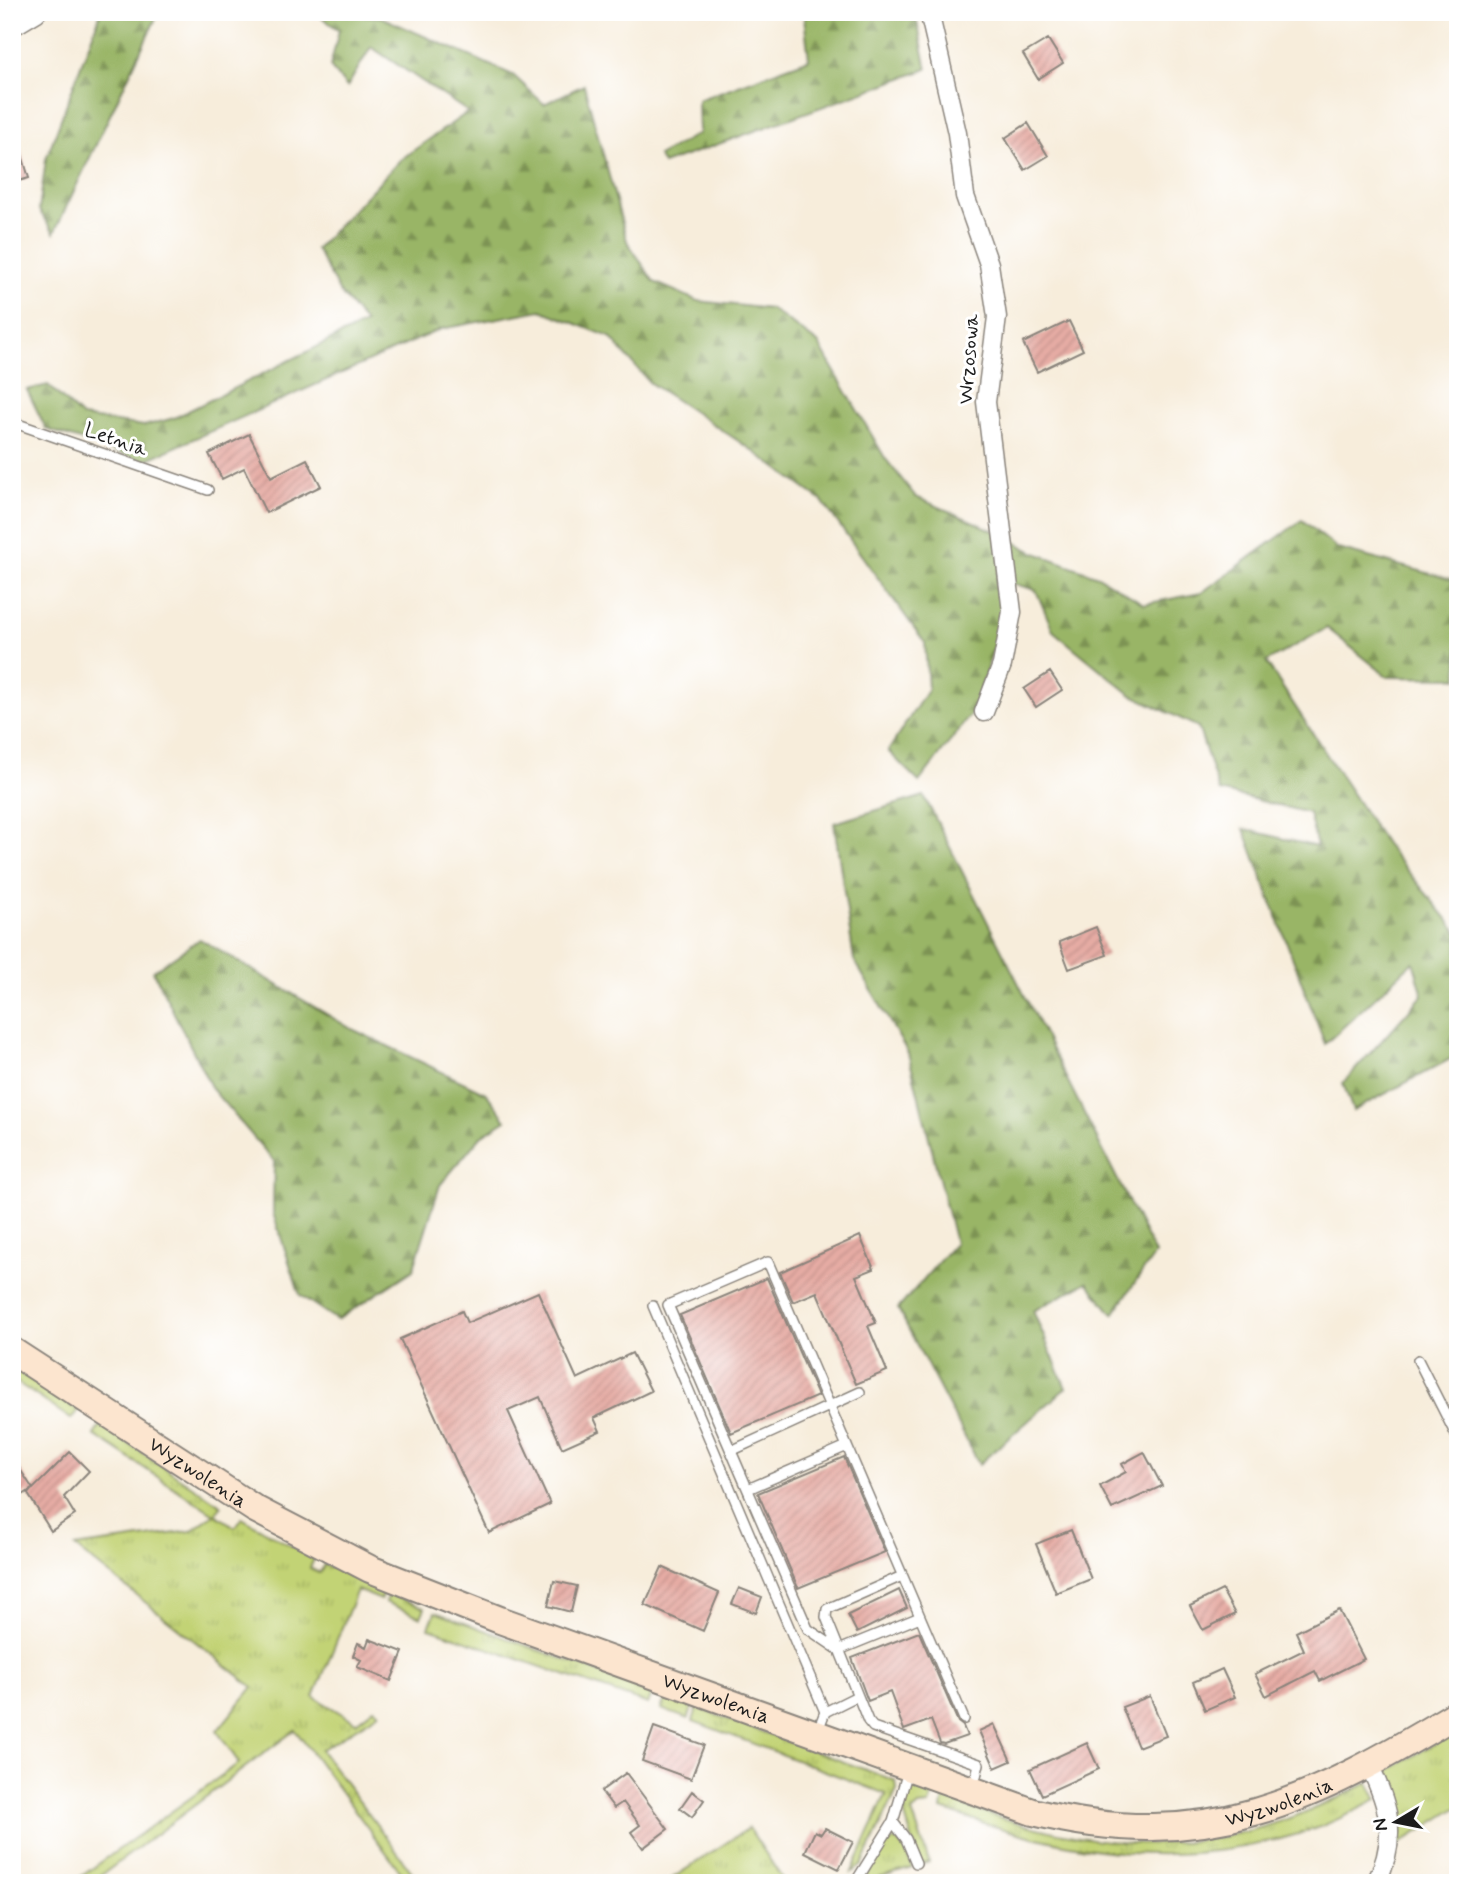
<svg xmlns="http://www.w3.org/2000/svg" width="1470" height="1895" viewBox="0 0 1470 1895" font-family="Mynerve,sans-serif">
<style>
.grass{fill:url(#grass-tufts);stroke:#6f7848;stroke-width:2}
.forest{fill:url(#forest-firs);stroke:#5a6841;stroke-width:2}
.building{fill:url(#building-hatch)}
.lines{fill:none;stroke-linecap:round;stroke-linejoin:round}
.lane-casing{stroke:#8a847c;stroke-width:12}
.street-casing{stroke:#8a847c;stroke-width:21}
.secondary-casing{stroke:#8a847c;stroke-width:30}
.lane{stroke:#fff;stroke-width:9}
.street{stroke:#fff;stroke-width:18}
.secondary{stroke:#fce5cf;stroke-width:26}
.labels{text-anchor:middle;stroke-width:6;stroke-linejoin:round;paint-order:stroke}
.street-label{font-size:21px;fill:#1c1c1c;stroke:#fff}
</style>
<defs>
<pattern id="grass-tufts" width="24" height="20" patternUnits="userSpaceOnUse" patternTransform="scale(1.75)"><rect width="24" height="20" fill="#c2d375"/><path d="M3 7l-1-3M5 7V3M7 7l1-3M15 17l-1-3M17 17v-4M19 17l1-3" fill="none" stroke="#a6b565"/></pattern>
<pattern id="forest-firs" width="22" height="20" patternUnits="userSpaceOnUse" patternTransform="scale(1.75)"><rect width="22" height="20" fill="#99b566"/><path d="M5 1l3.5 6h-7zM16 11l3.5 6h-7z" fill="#7c9253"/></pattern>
<pattern id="building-hatch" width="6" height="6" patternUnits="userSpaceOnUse" patternTransform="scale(1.75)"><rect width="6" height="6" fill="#e6aca4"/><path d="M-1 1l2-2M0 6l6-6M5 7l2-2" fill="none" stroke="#c5938d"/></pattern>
</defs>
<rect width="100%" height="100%" fill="#fff"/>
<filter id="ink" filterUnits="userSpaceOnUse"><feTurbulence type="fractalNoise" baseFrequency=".0143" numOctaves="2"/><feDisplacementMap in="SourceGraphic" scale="14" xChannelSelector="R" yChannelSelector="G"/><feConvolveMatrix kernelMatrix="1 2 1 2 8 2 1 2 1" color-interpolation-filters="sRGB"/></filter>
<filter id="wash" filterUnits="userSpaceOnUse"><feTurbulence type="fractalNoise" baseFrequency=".00686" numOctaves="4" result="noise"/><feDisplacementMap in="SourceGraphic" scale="28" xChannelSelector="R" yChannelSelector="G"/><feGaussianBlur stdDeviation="1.57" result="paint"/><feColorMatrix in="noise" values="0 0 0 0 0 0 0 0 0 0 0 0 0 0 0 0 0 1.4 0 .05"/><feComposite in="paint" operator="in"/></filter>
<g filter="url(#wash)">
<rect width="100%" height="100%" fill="#f7eddb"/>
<path class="grass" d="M12,1367L78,1410L71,1419L12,1379Z
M101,1425L222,1506L215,1514L235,1527L242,1518L314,1559L310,1568L320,1573L324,1564L384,1592L381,1600L357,1590L314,1697L356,1722L374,1708L380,1713L321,1750L420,1883H409L295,1730L91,1883H72L239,1763L217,1731L253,1687L75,1547L191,1531L214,1514L94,1435Z
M389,1594L425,1608L421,1617L385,1602Z
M435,1612L653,1692L648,1704L429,1628Z
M666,1697L693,1706L688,1719L661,1709Z
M697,1708L896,1781L897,1790L862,1865L852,1872L886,1794L693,1721Z
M1458,1730V1807L1396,1846L1384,1773Z
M1368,1783L1377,1800C1356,1810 1335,1822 1314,1829C1182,1873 1070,1855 942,1809L944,1798C1103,1858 1214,1864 1368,1783Z
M910,1786L933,1794L929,1805L919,1806L912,1812L929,1862L920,1865L902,1806Z
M749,1828L785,1883H665Z
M896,1840L907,1852L912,1868L862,1883L886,1843Z"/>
<path class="forest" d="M101,12H159L54,233L39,210L46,159Z
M314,12L381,17L513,75L544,104L584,85L627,241L654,282L698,301L771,309L818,343L885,458L916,497L990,529L1033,552L1098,576L1144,604L1201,593L1302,520L1338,549L1458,581V678L1388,677L1327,628L1266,662L1386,845L1458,932V1059L1452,1058L1353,1111L1343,1083L1423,995L1413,962L1325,1044L1244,829L1317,847L1309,813L1219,791L1198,727L1130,694L1053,631L1036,590L996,579L1003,618L974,710L919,782L888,751L928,689L925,643L822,501L749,448L650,383L610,337L541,310L441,329L144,461L46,429L27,390L48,385L82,417L144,426L174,418L365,323L339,291L316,249L400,160L468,112L371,47L347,87L330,67L339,30Z
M814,12H915L927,69L663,164L658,156L699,133L698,100L809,59L804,17Z
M924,796L1155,1254L1113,1314L1087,1282L1033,1311L1066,1388L979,1464L898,1309L955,1243L908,1053L854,960L834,823Z
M200,939L350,1028L486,1093L506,1120L481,1136L440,1185L413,1270L337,1320L300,1295L273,1213L274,1161L212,1089L153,971Z"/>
<g id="blocks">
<path class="building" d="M1048,39L1063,63L1038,79L1023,54Z
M1028,123L1048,156L1025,170L1005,138Z
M12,135H16L29,178L12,183Z
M1069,321L1083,350L1037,372L1023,343Z
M249,434L271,477L307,459L321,486L266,513L244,468L222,479L209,454Z
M1050,672L1062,690L1036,707L1024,689Z
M1096,927L1107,955L1069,969L1059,942Z
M860,1236L874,1269L856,1276L876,1323L868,1326L887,1371L856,1384L817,1292L793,1302L780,1272Z
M767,1278L818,1396L731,1433L680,1315Z
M538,1292L577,1379L632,1353L651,1391L594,1418L600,1431L562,1448L540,1397L508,1411L550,1504L489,1533L400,1339L462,1311L467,1323Z
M70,1452L89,1471L64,1497L75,1515L51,1531L28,1494L32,1489L12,1502V1457L33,1489Z
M1144,1452L1162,1486L1112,1509L1100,1486L1126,1472L1122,1464Z
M844,1457L885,1552L798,1588L758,1493Z
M1071,1530L1091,1579L1056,1593L1036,1544Z
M662,1567L719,1593L703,1631L645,1605Z
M554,1581L577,1586L571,1612L548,1606Z
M739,1588L762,1597L756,1613L732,1604Z
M899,1590L907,1608L857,1633L848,1615Z
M1222,1590L1235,1614L1203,1630L1190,1606Z
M1339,1610L1364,1659L1320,1681L1315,1671L1266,1696L1255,1674L1304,1650L1296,1632Z
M919,1632L958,1722L963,1726L967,1736L944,1744L940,1743L931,1720L904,1730L890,1692L868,1701L852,1658Z
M369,1639L403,1652L391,1681L357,1667L361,1660L353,1656L358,1643L366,1647Z
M1222,1669L1235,1697L1205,1710L1193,1682Z
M1150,1696L1166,1736L1138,1747L1122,1707Z
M994,1724L1011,1761L995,1768L979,1731Z
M654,1727L704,1745L691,1779L642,1761Z
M1087,1743L1099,1769L1042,1795L1030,1769Z
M626,1773L668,1829L643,1848L631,1832L640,1825L623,1802L614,1808L601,1791Z
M692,1791L704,1800L692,1817L680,1808Z
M825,1828L853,1842L839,1869L805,1852L815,1831L821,1834Z"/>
</g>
</g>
<g filter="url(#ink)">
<use href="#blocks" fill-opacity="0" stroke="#8a847c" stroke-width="2"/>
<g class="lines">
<g class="lane-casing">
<path id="lane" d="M12,422L208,490
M653,1306L825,1712L818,1730
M1418,1360L1458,1439
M860,1392L731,1451L808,1629L839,1650L920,1617
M731,1451L668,1305L768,1262L964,1719
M748,1489L847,1446
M902,1576L827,1609L826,1617L868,1721L873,1727L979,1764L973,1789
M825,1712L857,1696
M893,1822L906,1839L916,1863
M855,1883L893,1822L908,1771"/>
</g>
<g class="street-casing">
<path id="street" d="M929,12L957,133L965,196L989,264L997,317L986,402L1012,612L1002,665L984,712
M12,27L37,12
M1369,1765C1390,1807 1398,1839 1376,1883"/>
</g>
<g class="secondary-casing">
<g id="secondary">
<path id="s1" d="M12,1351L255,1509L370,1569L500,1620L1033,1812C1208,1855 1311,1801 1458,1713"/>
</g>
</g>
<use href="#lane" class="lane"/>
<use href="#street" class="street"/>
<use href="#secondary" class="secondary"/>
</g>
</g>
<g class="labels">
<g class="street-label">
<text transform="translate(968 359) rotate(-86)" y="7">Wrzosowa</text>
<text transform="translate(116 439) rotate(19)" y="7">Letnia</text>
<text dy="7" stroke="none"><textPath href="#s1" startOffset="222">Wyzwolenia</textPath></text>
<text dy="7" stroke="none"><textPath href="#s1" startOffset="789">Wyzwolenia</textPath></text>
<text dy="7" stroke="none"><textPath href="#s1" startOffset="1376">Wyzwolenia</textPath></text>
</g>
</g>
<rect width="1470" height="1895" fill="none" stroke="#fff" stroke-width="42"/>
<g transform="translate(1396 1822) rotate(260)" stroke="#ffffff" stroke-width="5" paint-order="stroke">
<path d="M0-5L12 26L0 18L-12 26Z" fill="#1c1c1c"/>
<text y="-10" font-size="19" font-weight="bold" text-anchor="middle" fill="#1c1c1c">N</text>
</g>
</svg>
